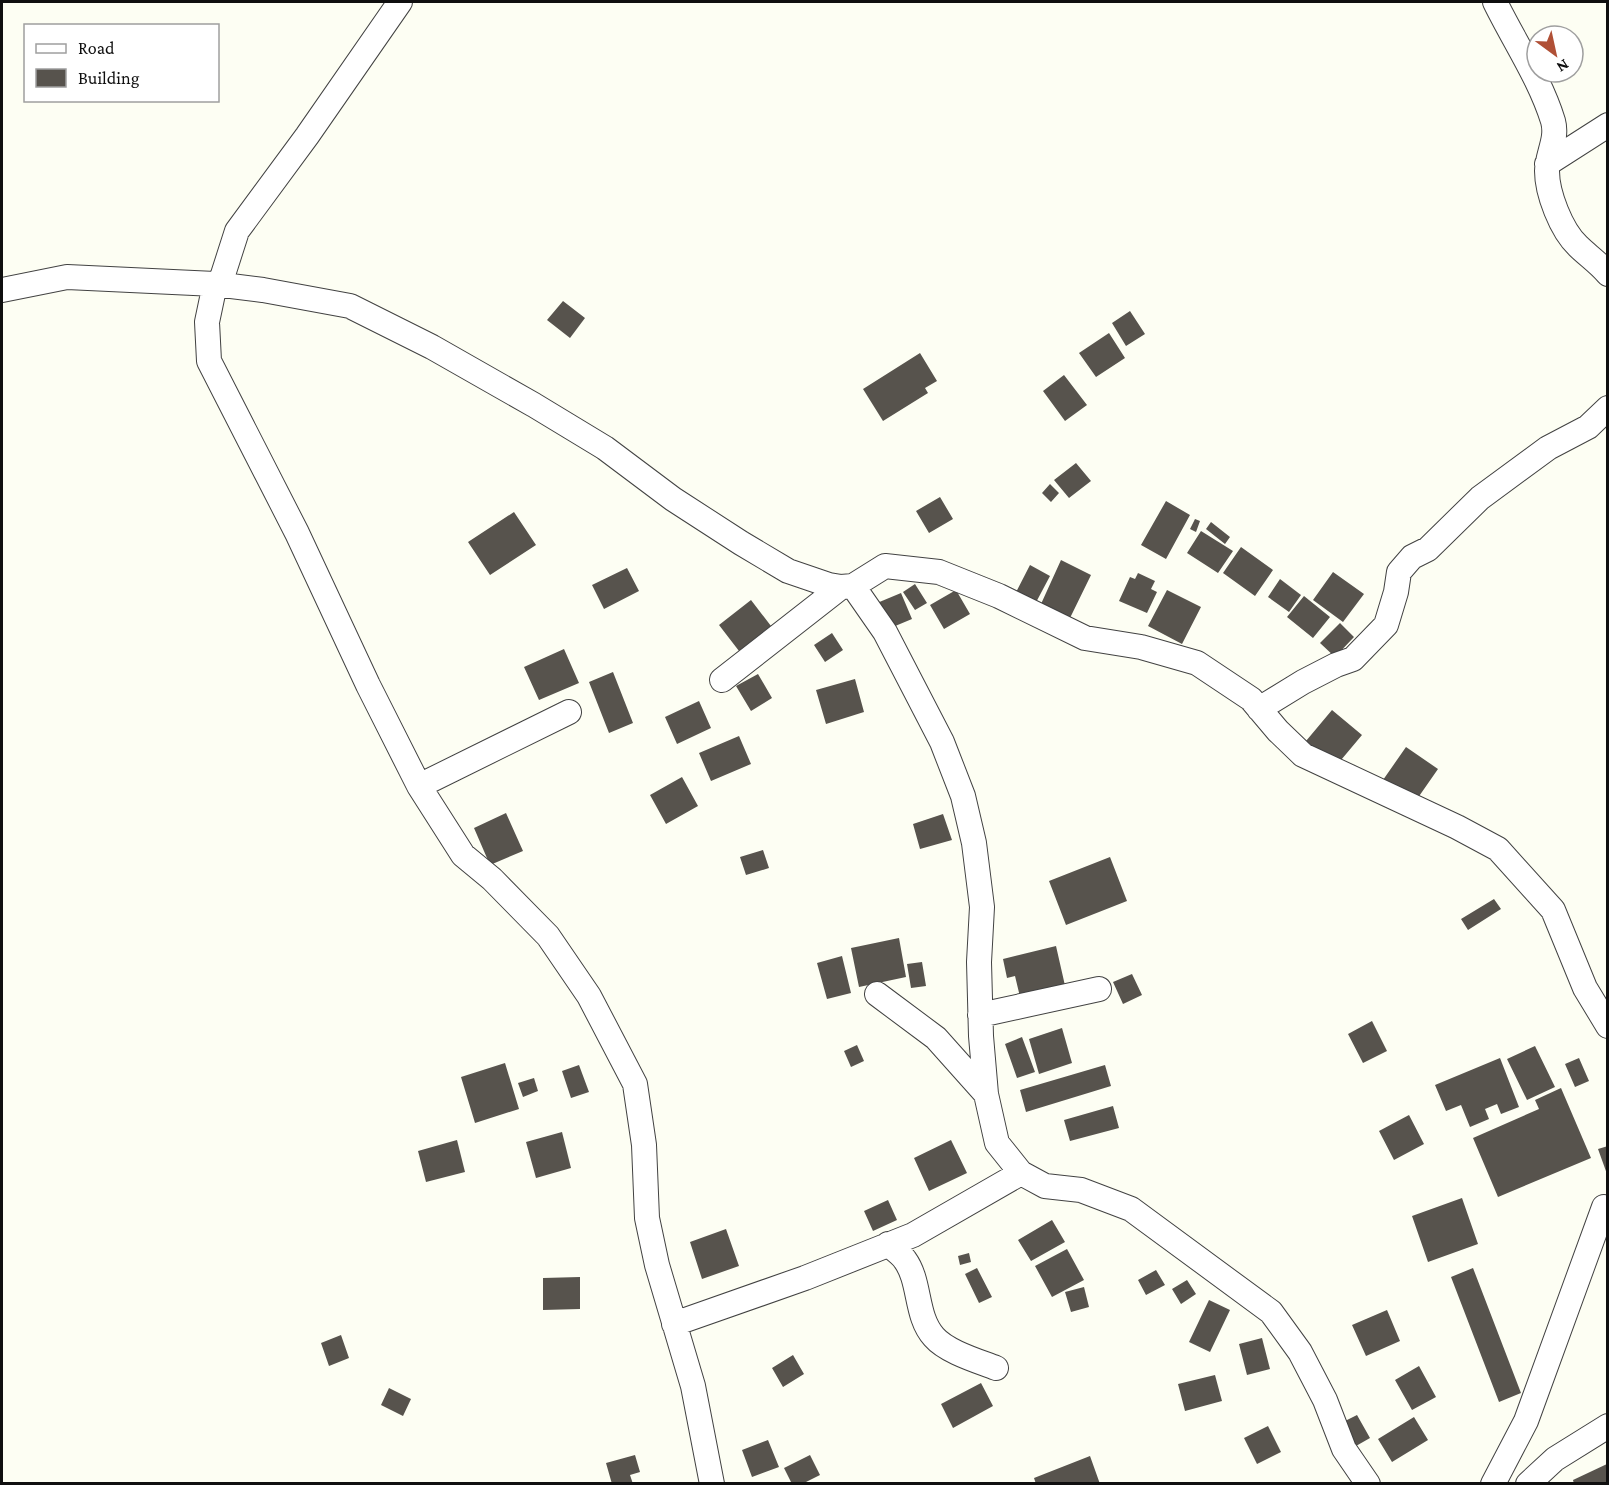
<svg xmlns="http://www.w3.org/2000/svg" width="1609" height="1485" viewBox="0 0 1609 1485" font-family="'Crimson Pro',serif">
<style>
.building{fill:#57534d}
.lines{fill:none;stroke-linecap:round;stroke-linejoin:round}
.street-casing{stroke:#424242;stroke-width:26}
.street{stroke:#fff;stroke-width:24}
</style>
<rect width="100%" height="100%" fill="#fdfef3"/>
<path class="building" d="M563,301L585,318L570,338L547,320Z
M1130,311L1145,334L1126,346L1112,323Z
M1109,333L1125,358L1096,377L1079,353Z
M920,353L937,381L925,388L928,393L883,421L863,389Z
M1064,375L1087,405L1065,421L1043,391Z
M1076,463L1091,481L1069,498L1054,480Z
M1050,484L1059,493L1051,502L1042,493Z
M940,497L953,519L929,533L916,511Z
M1166,501L1190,515L1166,559L1141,545Z
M514,512L536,545L490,575L468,542Z
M1195,519L1200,521L1196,532L1190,529Z
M1211,522L1230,537L1225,544L1206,529Z
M1201,531L1233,551L1218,573L1187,553Z
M1241,547L1273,570L1255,596L1223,573Z
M1061,560L1091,575L1070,618L1041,604Z
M1030,565L1050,576L1033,608L1013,598Z
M627,568L639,591L604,609L592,585Z
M1333,572L1364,594L1343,622L1313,600Z
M1138,573L1155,581L1151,589L1157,592L1147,613L1119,601L1130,577L1135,579Z
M1280,579L1301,595L1289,612L1268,597Z
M915,584L927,603L915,610L903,592Z
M956,590L970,614L944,629L930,605Z
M1167,590L1201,607L1182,644L1148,626Z
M901,593L912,619L888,629L877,603Z
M1304,596L1330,617L1313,638L1287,617Z
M751,600L771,626L739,651L719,625Z
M1340,623L1354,637L1335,657L1320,643Z
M832,633L843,650L825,662L814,645Z
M564,649L579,683L539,700L524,667Z
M613,672L633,723L609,733L589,682Z
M758,674L772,698L751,711L736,686Z
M855,679L864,712L826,724L816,690Z
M699,701L711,728L677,744L665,717Z
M1332,710L1362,735L1336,766L1306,741Z
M739,736L751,764L711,781L699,753Z
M1406,747L1438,769L1415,802L1383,780Z
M682,777L698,806L666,824L650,795Z
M506,813L523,851L490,865L474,828Z
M943,814L952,840L920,849L913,824Z
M763,850L769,868L746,875L740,857Z
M1110,857L1127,901L1066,925L1049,881Z
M1494,899L1501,909L1468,930L1461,919Z
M899,938L906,977L859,987L851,948Z
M1056,946L1066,990L1021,1001L1015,976L1007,978L1003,959Z
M842,956L851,993L827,999L817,963Z
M922,962L926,986L911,988L907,964Z
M1132,974L1142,995L1123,1004L1113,982Z
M1372,1021L1387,1051L1363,1063L1348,1034Z
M1062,1028L1072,1063L1039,1074L1029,1039Z
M1022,1037L1035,1072L1017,1078L1005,1044Z
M857,1045L864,1061L851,1067L844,1051Z
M1535,1046L1555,1087L1527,1100L1507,1059Z
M1500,1058L1519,1107L1501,1114L1497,1104L1485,1109L1489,1119L1470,1127L1461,1105L1446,1111L1435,1085Z
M1579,1058L1589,1081L1575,1087L1565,1064Z
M505,1063L519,1109L475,1123L461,1077Z
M579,1065L589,1092L571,1098L562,1071Z
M1105,1065L1111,1086L1026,1112L1020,1090Z
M534,1078L538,1091L523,1097L518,1083Z
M1561,1088L1591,1158L1498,1197L1473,1138L1539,1109L1535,1100Z
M1113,1106L1119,1128L1070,1141L1064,1120Z
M1409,1115L1424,1144L1394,1160L1379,1131Z
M562,1132L571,1168L536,1178L526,1142Z
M457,1140L465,1172L426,1182L418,1151Z
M951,1140L967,1173L929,1191L914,1158Z
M1608,1146V1174H1607L1598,1149Z
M1462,1198L1478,1244L1428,1262L1412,1216Z
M888,1200L897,1220L873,1231L864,1211Z
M1052,1220L1065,1242L1031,1261L1018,1240Z
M726,1229L739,1266L702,1279L690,1242Z
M1067,1249L1084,1280L1052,1297L1035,1266Z
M969,1253L971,1262L960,1265L958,1256Z
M977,1268L992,1297L979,1303L965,1274Z
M1473,1268L1521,1393L1499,1402L1451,1277Z
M1156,1270L1165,1285L1146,1295L1138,1280Z
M580,1277V1309L543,1310V1278Z
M1187,1280L1196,1294L1181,1304L1172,1289Z
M1084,1287L1089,1307L1071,1312L1065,1292Z
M1209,1300L1230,1310L1210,1352L1189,1342Z
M1387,1310L1400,1341L1366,1356L1352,1325Z
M341,1335L349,1358L329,1366L321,1343Z
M1262,1338L1270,1369L1247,1375L1239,1344Z
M793,1355L804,1374L783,1387L772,1368Z
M1419,1366L1436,1397L1412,1410L1395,1380Z
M1215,1375L1222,1401L1185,1411L1178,1384Z
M981,1383L993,1406L953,1428L941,1404Z
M389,1388L411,1399L403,1416L381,1405Z
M1357,1415L1370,1438L1356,1446L1343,1422Z
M1414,1417L1428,1440L1392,1462L1378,1439Z
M1268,1426L1281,1452L1257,1464L1244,1438Z
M768,1440L779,1467L752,1477L742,1450Z
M635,1455L640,1472L630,1475L633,1484H612L606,1463Z
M810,1455L820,1475L802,1484H792L784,1468Z
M1090,1456L1100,1484H1036L1034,1478Z
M1607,1464L1608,1484H1574L1573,1480Z"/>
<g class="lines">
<g class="street-casing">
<path id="street" d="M1495,2C1514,41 1540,79 1553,121C1558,139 1547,154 1547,171C1547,193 1561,230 1578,246C1587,255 1599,263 1608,274
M1547,164L1608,125
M215,284L263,290L350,306L432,347L534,405L605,448L673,499L741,543L788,571L829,585L841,587L853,586L885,566L939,572L999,596L1085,638L1141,647L1197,663L1251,699L1278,731L1303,755L1457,827L1498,849L1553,910L1585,988L1608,1026
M220,284L237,231L307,136L400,2
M2,290L67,277L215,284L207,322L209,361L297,533L368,685L419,786L463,855L492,879L548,936L589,996L635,1084L644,1145L647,1218L657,1265L693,1386L712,1484
M853,586L885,632L942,742L963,796L974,843L982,907L979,962L981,1036L986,1094L997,1143L1021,1173L1045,1186L1081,1190L1131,1209L1271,1312L1300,1352L1325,1400L1344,1449L1368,1484
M722,680L841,587
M1259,709L1303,682L1336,665L1353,659L1386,625L1396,592L1399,572L1412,557L1428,549L1480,498L1548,448L1588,427L1608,408
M419,786L569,712
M877,994L936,1038L986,1094
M980,1015L1099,989
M888,1244C893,1249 901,1254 905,1260C921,1282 915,1316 934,1337C947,1352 978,1361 996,1368
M674,1324L805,1278L913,1235L1021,1173
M1493,1484L1526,1421L1604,1207
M1528,1484L1555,1459L1608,1426"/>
</g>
<use href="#street" class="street"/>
</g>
<rect width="1609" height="1485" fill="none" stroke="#0f0f0f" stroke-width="6"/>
<rect x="24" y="24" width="195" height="78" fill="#ffffff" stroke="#9f9f9f" stroke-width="1.5"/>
<rect x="36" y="44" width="30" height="9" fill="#ffffff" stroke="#9f9f9f" stroke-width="1.5"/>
<text x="78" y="54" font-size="18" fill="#0f0f0f">Road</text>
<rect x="36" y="69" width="30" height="18" fill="#57534d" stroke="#9f9f9f" stroke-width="1.5"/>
<text x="78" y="84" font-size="18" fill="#0f0f0f">Building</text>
<g transform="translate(1555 54) rotate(147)"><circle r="28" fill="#ffffff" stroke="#9f9f9f" stroke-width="1.5"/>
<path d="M0-4.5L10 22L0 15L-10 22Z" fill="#b05036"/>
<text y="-9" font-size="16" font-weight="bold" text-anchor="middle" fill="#0f0f0f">N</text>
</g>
</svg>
